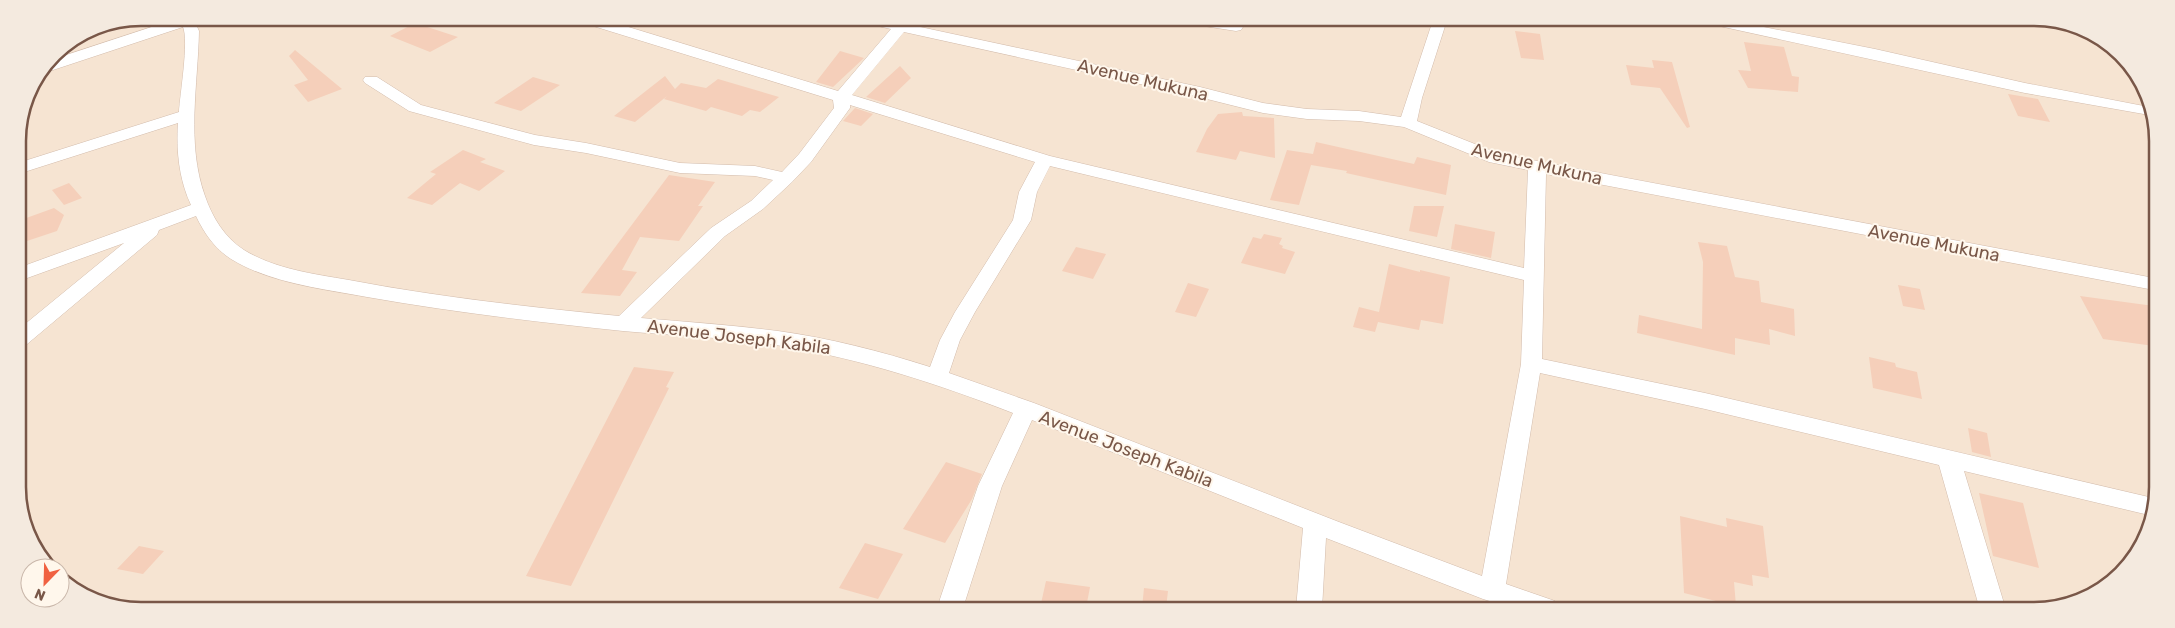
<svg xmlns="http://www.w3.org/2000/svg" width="2175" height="628" viewBox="0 0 2175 628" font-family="Rubik,sans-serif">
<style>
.residential{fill:#f6e4d2}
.building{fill:#f5cfba}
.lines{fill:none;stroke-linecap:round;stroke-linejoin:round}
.street-casing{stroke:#d3bcac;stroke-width:1}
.street{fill:#fff;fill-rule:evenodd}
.labels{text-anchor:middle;stroke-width:4;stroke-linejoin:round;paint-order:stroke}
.street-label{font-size:18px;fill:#795748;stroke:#fff7ec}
.rim{fill:none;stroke:#795748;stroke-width:2.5}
</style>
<rect width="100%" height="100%" fill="#fef3e4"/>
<path class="residential" d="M141,18L2065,22L2121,54L2155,117L2153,518L2137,555L2109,585L2041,610L110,606L60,578V568H50L20,511L18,134L30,87L54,54L94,27Z"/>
<path class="building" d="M415,23L458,37L430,52L390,36Z
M1515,31L1540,34L1544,60L1521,58Z
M1744,42L1784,47L1792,76L1799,77L1798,92L1748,88L1738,70L1751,71Z
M295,50L342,89L308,102L294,85L308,80L289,56Z
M840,51L864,58L833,87L816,82Z
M1652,60L1672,62L1690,127L1687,128L1660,88L1631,85L1626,65L1654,68Z
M900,66L911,78L885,103L866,97Z
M665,76L675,89L681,83L706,88L718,79L779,97L760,112L750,110L742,116L711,107L706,111L664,99L667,96L635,122L614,116Z
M533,77L560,85L521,111L494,103Z
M2008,94L2038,99L2050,122L2018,116Z
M855,108L873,114L861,126L843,121Z
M1242,112L1243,116L1274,118L1275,158L1240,151L1236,160L1196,152L1207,129L1218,114Z
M1316,142L1414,164L1417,157L1451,165L1446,195L1346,173L1347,171L1311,165L1299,205L1270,200L1287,150L1313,154Z
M463,150L486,159L480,162L505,171L479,191L460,183L432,205L407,198L436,174L430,172Z
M669,175L715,182L698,206H703L679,241L640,237L622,270L637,272L620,296L581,293Z
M69,183L82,198L64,205L52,190Z
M1414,206H1444L1437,237L1409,231Z
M54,208L64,215L57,231L18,244V221Z
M1455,224L1495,232L1491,258L1451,249Z
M1264,234L1282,238L1279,244L1283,246L1282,248L1295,252L1285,274L1241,263L1253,237L1261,239Z
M1698,242L1727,246L1735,277L1759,281L1761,302L1794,309L1795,336L1769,329L1770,345L1735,338V355L1637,333L1639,315L1702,329L1703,262Z
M1076,247L1106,254L1093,279L1062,271Z
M1389,264L1420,272V270L1450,277L1443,324L1421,320L1419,330L1378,322L1375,332L1353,327L1359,307L1379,312Z
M1188,283L1209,289L1196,317L1175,312Z
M1898,285L1920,289L1925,310L1903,306Z
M2080,296L2154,306V346L2103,339Z
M1869,357L1895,363L1896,367L1917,372L1922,399L1873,388Z
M634,367L674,372L666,387L669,388L571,586L526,576Z
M1968,428L1987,433L1991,457L1972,452Z
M946,462L982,474L972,499L945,543L903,529Z
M1979,493L2023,503L2039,568L1993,556Z
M1680,516L1727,527L1726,518L1763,526L1769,578L1752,575L1753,586L1734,582L1736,606L1684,593Z
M865,543L903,554L878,599L839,588Z
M139,546L164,551L143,574L117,569Z
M1046,581L1090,587L1086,608H1040Z
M1144,588L1168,591L1166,608H1142Z"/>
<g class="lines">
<g class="street-casing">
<path id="street" d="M179,18H193L199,31C198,85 186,143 205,196C212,217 225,238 244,250C275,269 314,274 349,280C438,297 529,307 619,316L711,228L751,201L773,180L755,176L680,173L586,153L534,145L409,111L365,83L363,80L365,77H377L421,105L535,135L586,143L680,163L755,166L782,172L799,154L834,108L833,100L577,21L575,18H599L838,91L891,29L860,22L858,19H886L897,22L900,19H915L911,25L1200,87L1263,103L1307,109L1359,111L1401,117L1433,20H1447L1422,98L1417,121L1500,154L2154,278V290L1546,174L1542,359L1705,393L2153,498V516L1964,471L2006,610H1980L1939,465L1705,409L1540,373L1506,584L1555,601L1559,609H1516L1483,599L1326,538L1322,609H1296L1303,528L1032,420L1002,486L963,608H937L978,486L1013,413C938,384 862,359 782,346C730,337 676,336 623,331C538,322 452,312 367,297C323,289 270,283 231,259C215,249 204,233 196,216L159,230L157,235L26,345L19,347V329L124,243L19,281L18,268L191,205C179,180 176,150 178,123L18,174V163L179,112C180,94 189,41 183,27L50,71L41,72L48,61ZM904,32L1199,97L1263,113L1307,119L1359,121L1404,127L1489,162L1528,170L1524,268L1050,156L852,95ZM850,105L1035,162L1019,192L1013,220L955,312L940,340L930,367C880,351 829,338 778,331C733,325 687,322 641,318L725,236L763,209L792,182L811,162L850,108ZM1050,166L1524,280L1521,364L1482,576L1339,522L1034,403L949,373L960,340L975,312L1031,220L1037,192Z
M1184,20H1218L1241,24L1243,27L1241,30L1236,31L1191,24L1186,23Z
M1708,21H1733L1875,49L2025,83L2149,107L2155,116L2025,93L1710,24Z"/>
</g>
<use href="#street" class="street"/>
</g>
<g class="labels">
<g class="street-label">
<text transform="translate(1143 80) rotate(13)" y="6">Avenue Mukuna</text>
<text transform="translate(1537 164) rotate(13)" y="6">Avenue Mukuna</text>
<text transform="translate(1934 243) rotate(11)" y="6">Avenue Mukuna</text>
<text transform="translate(739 337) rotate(7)" y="6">Avenue Joseph Kabila</text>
<text transform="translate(1126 449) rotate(21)" y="6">Avenue Joseph Kabila</text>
</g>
</g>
<path d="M0 0H2175V628H0ZM141 26H2034A115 115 0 0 1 2149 141V487A115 115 0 0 1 2034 602H141A115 115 0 0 1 26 487V141A115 115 0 0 1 141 26Z" fill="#f4eadf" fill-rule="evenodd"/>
<path class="rim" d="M141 26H2034A115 115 0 0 1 2149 141V487A115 115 0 0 1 2034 602H141A115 115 0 0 1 26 487V141A115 115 0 0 1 141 26Z"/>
<g transform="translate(45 583) rotate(203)"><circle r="24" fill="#fff7ec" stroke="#c9b7aa"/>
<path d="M0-4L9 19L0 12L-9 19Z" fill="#f06141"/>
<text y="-8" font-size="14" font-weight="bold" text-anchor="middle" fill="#795748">N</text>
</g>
</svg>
